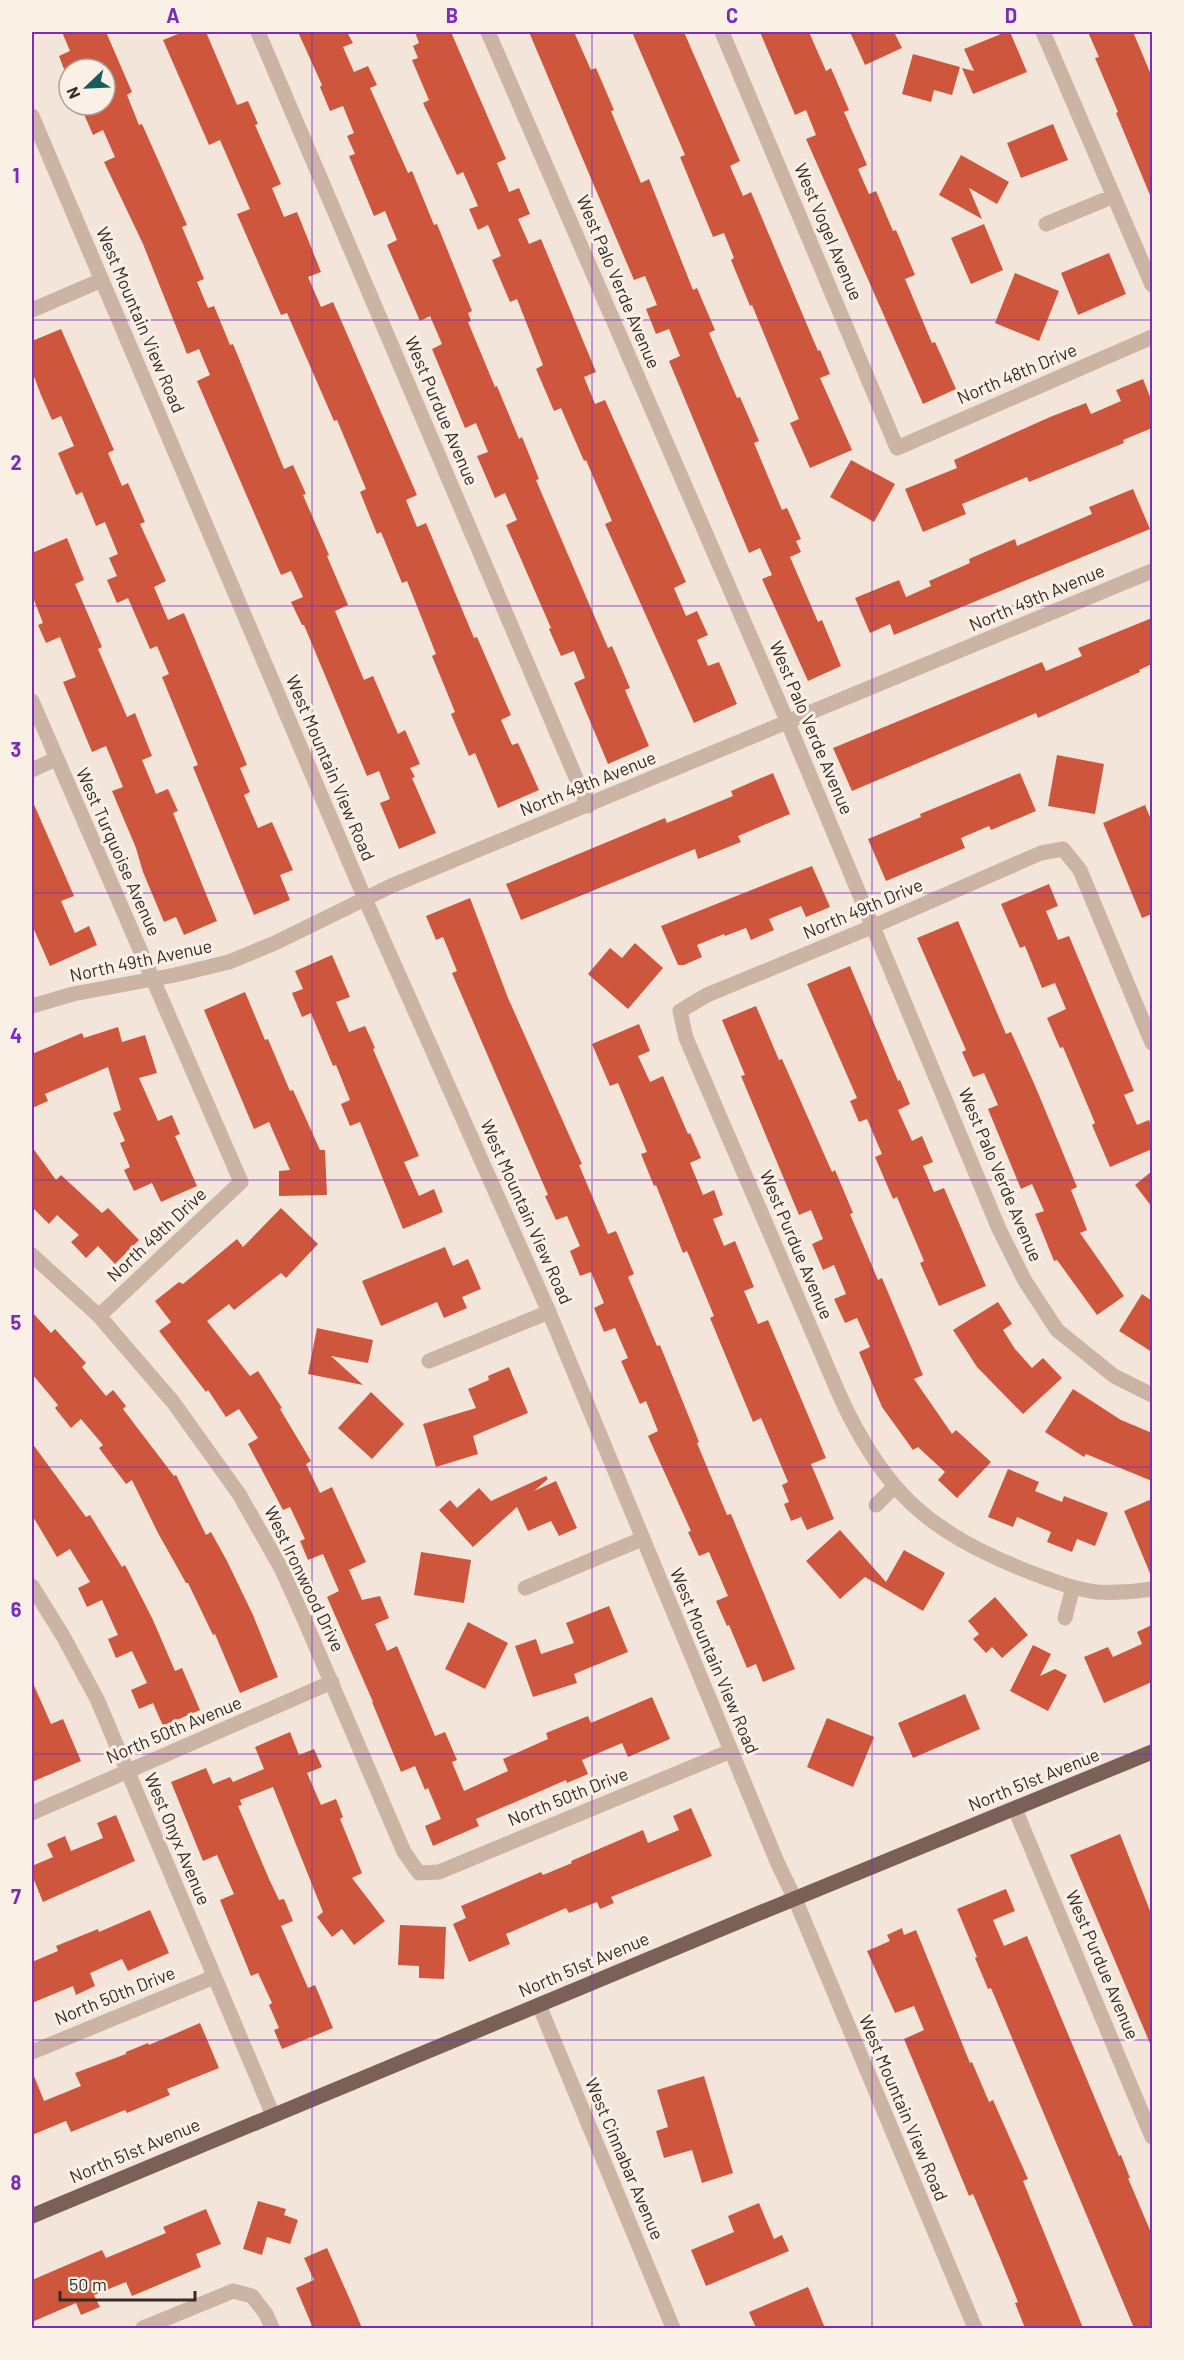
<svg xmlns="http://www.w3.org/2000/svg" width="1184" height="2360" viewBox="0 0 1184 2360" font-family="Barlow,sans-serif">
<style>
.building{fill:#ce563d}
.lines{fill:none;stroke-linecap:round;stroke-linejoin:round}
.minor{stroke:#ccb4a5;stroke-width:15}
.major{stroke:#7a6057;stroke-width:15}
.grid{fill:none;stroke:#7b2cbf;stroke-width:1.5;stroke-opacity:0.55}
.labels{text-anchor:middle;stroke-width:6;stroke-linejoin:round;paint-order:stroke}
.street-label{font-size:18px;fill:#372b27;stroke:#fbf0e6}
.neatline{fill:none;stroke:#7b2cbf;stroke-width:2}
.grid-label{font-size:20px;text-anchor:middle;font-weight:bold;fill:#7b2cbf}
</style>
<rect width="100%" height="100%" fill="#f3e5da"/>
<path class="building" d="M62,32H106L132,92L127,95L139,125L142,124L187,225L182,227L204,279L197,282L208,308L214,306L230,345L233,344L284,469L293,465L306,494L303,495L329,555L327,556L348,605L335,611L364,680L373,676L398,734L405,730L420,764L410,768L415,777L412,778L436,833L399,849L380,803L390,799L379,771L367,776L304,625H302L291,602L303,597L291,571L281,575L197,381L210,375L199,349L187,354L143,244L104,162L115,157L103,130L93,135L80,105H105V69H64L59,56L70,51Z
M183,32H206L237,105L248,101L258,124L255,125L281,184L272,188L284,217L297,212L321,272L308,277L321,307L333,302L417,495L406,500L417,527L426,523L474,638L477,637L511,715L501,720L512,745L518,743L539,790L498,808L475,753L469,756L451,714L455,712L432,656L436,654L407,581L402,583L381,532L377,534L360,492L366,489L337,420L334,421L287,313L281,315L237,214L250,209L220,140L209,145L163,40Z
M298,32H347L353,43L343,47L354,72L368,66L377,85L370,88L408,173L412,171L434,225L437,224L472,311L468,313L471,321L468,322L495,387L497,386L519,439L522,437L539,479L536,480L608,648L612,646L630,688L625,690L649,746L608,764L574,683L585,678L574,651L561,656L549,629L551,628L506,525L517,520L505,493L495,498L477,456L488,452L476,423L465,428L432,349L442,344L430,316L420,321L387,245L397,240L385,211L374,216L349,156L355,154L347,136L354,133L343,106L330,111L320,87L322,85Z
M415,32H451L506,159L497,163L509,192L519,188L530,214L518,219L529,244L541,239L596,372L584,377L595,404L605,400L686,582L674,588L686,616L697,611L708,635L697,640L708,666L719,662L737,704L694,723L605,524L612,521L586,460L584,461L561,408L554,411L536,369L543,365L517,299L510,302L492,260L501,256L488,225L478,230L469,209L478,206L463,172L457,175L423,103L429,100L412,60L418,58L413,46L419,43Z
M529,32H574L591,70L596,68L614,110L611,111L641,183L649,179L693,290L697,288L715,330L709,333L737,398L740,397L759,441L754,443L782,510L787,508L801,539L796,541L801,552L790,557L818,622L822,620L841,666L808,681L762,579L772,575L760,548L749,553L669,361L680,356L669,329L656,334L646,309L657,305L645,276L634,280Z
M632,32H684L740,161L730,166L743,196L751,192L818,351L820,350L830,374L820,378L852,450L810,468L790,423L799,419L752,305L750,306L731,260L734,258L724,233L713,237L680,157L685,155Z
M760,32H809L826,71L831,68L849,110L844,112L867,165L858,169L869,194L876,191L893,231L896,230L915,275L905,279L932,343L935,342L956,389L923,404L806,139L816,135L806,110L795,115Z
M850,32H894L902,48L865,65Z
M1006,32H1010L1027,72L973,94L962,68L974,71L964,49Z
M1088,32H1133L1152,77V200L1116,113L1118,112L1095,58L1099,57Z
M913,54L960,67L952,95L934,90L931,102L902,94Z
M1053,124L1068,160L1021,178L1007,143Z
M961,155L1009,182L997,204L969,188L982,219L939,195Z
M984,224L1003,270L971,284L951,238Z
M1109,253L1126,294L1078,315L1061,273Z
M1015,273L1059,291L1039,341L995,323Z
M61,329L114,450L108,453L122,486L128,483L145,522L140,524L166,581L154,587L168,620L184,613L247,765L240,768L250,792L244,795L258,828L272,822L293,870L280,875L290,900L254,915L193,767L198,765L162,677L169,674L157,646L150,649L128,598L117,603L107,580L117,576L109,558L118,554L105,522L96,526L82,492L76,495L58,453L74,446L61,416L52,420L41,395L32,371V341Z
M1143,379L1152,402V428L1123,440L1124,443L1029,482L1027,477L962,504L966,514L923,532L905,489L957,468L954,460L1050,417L1086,403L1091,414L1121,401L1116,390Z
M851,460L895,484L874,522L830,497Z
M1133,489L1150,529L894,635L890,624L870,633L855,598L899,580L906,597L931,586L929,581L970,563L969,559L1015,539L1017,546L1092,514L1089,507Z
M67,538L84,580L75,584L102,647L98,649L127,717L135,713L152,756L142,760L156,794L168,789L178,811L173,813L217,921L184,935L176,917L164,922L143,872L136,848L112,791L123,787L106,746L92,752L63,682L76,677L60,637L46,643L38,625L43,623L32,595V553Z
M1152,618V664L1139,670L1140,672L1038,718L1036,713L852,791L833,748L1042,662L1046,671L1082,656L1078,648Z
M1057,755L1104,764L1095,814L1048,806Z
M773,773L790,814L738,836L741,842L698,859L695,849L521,920L506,884L665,818L667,823L733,796L731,791Z
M1020,773L1036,811L991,830L989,826L961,838L965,848L886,881L868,839L921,817L920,814Z
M32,800L74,896L61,901L75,933L89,926L97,945L50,966L32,925Z
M1145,805L1152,822V914L1142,918L1103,823Z
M812,866L830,907L806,917L801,906L769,919L774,930L751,940L746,928L725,936L724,934L697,945L702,957L684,965H678L661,926Z
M1049,884L1058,906L1046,911L1058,940L1069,936L1134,1091L1124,1095L1137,1125L1149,1120L1152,1129V1149L1110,1167L1092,1125L1095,1123L1063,1047L1060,1048L1047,1018L1066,1009L1055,983L1042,988L1025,946L1020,948L1001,904Z
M470,898L508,998L582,1164L579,1165L608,1234L616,1231L634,1274L628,1277L657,1346L660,1345L699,1442L697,1443L727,1515L731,1514L795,1669L763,1682L756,1664L747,1668L729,1625L727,1626L716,1601L728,1596L709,1552L699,1556L688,1532L691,1531L648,1436L658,1431L646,1401L640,1404L621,1361L628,1358L615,1328L604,1332L594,1308L604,1303L591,1272L580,1276L570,1251L580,1246L567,1216L556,1220L545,1196L548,1195L452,973L457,971L443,937L436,940L426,916Z
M958,921L1006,1034L1011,1032L1036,1088L1077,1187L1071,1190L1087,1230L1080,1233L1124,1296L1097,1315L1057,1260L1054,1261L1035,1214L1044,1211L1032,1184L1021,1189L988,1109L998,1105L984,1073L973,1077L962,1052L966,1050L917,938Z
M635,943L663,968L628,1009L588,974L610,948L622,958Z
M332,955L350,997L336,1002L349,1032L365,1026L375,1048L373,1049L419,1156L404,1162L419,1196L434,1189L443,1212L403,1229L360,1122L350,1126L341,1104L350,1100L336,1065L333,1066L311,1013L302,1017L292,993L303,989L295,971Z
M850,966L898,1081L900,1080L910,1104L898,1110L912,1141L922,1136L933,1162L923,1166L934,1192L944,1188L986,1286L939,1306L920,1263L924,1261L897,1197L893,1199L875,1157L882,1154L867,1119L859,1122L850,1101L857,1098L807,984Z
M245,992L265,1040L268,1039L290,1091L293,1090L320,1150H325L327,1195L279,1196V1171L290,1170L269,1122L254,1129L204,1010Z
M756,1006L779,1060L782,1059L832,1172L835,1170L853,1213L850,1214L878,1280L882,1278L900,1321L923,1375L914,1379L952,1434L956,1430L991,1462L957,1498L938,1480L945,1472L918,1447L913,1450L882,1407L859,1352L870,1347L857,1318L845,1323L834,1299L846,1294L834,1265L823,1270L812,1244L823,1239L811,1210L799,1215L764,1131L741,1076L745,1075L722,1020Z
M639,1024L650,1051L638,1056L650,1082L663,1076L688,1134L690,1133L701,1158L690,1163L703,1195L714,1190L723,1215L713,1219L724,1246L735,1241L754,1287L744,1291L758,1324L768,1320L826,1458L811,1464L834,1519L807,1530L801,1517L791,1521L784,1504L789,1502L782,1485L788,1482L761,1418L753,1422L710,1318L714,1316L687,1251L683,1253L656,1185L654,1186L641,1154L647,1152L618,1083L610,1086L592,1044Z
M118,1027L122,1042L145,1035L157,1073L139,1078L158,1121L172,1115L180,1134L175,1136L197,1186L161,1202L152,1183L134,1191L124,1170L130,1167L120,1143L125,1141L113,1113L121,1110L108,1067L45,1094L48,1101L32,1108V1054L82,1033L84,1038Z
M32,1147L56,1180L61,1175L102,1213L108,1208L139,1240L115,1264L98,1246L86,1258L71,1242L79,1235L57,1215L49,1224L32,1207Z
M1152,1171V1207L1135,1185Z
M281,1208L318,1244L286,1278L281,1273L234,1310L229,1304L207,1321L250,1376L258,1371L282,1408L280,1409L311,1461L306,1464L320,1493L332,1487L366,1562L349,1570L362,1600L380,1596L389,1618L375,1624L387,1651L397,1646L435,1736L445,1732L457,1760L452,1762L464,1791L508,1771L503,1759L548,1739L546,1733L588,1716L591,1723L652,1697L670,1739L628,1757L622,1743L582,1760L588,1774L567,1783L566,1780L476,1819L479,1826L433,1846L425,1826L441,1819L428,1788L425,1790L415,1766L401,1772L372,1702H373L327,1597L339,1591L323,1554L308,1560L300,1541L305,1539L290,1507L283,1510L248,1444L258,1438L239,1409L226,1417L208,1390L206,1392L159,1331L171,1322L155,1301L179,1282L183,1284L237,1239L243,1247Z
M445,1247L453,1266L468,1259L481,1289L462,1297L467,1308L444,1318L437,1302L381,1326L362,1281Z
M1142,1294L1152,1301V1352L1119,1331Z
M998,1302L1012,1324L1003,1330L1015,1349L1032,1368L1043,1358L1062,1378L1023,1414L977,1367L953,1330Z
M32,1312L51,1333L55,1329L86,1363L82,1367L106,1396L113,1390L126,1406L123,1409L174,1476L176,1475L206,1535L211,1532L227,1561L253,1615L278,1677L240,1693L215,1634L213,1635L188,1583H186L158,1533L132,1480L126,1484L99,1448L103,1445L81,1419L71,1428L55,1408L58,1405L32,1374Z
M317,1328L373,1340L368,1363L331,1356L363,1385L308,1374Z
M509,1367L528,1413L473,1436L478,1454L436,1467L423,1424L476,1408L468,1389L489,1380L488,1376Z
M1073,1389L1121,1420L1152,1433V1481L1086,1454L1084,1457L1045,1432Z
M371,1392L404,1424L372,1459L338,1428Z
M32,1443L86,1517L90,1515L122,1567L125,1565L153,1620L175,1671L182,1668L200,1710L163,1726L153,1703L139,1709L131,1690L147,1683L132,1651L116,1658L108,1639L118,1635L102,1600L87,1607L78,1588L90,1582L70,1549L57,1557L32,1515Z
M1008,1469L1039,1482L1035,1491L1062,1502L1064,1496L1108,1513L1095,1546L1077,1539L1072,1552L1047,1542L1051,1532L1017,1517L1013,1527L988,1517Z
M546,1476L548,1479L534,1491L556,1481L577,1528L559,1536L551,1521L528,1531L517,1507L473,1547L439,1510L450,1500L457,1508L479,1488L491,1501Z
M1152,1499V1578L1124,1511Z
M840,1530L886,1582L904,1550L945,1573L923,1611L865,1577L840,1599L806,1561Z
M421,1552L471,1560L464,1603L414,1595Z
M995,1597L1028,1635L1002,1658L992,1647L986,1653L973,1639L979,1634L968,1621Z
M609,1606L628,1652L574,1674L577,1683L533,1697L515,1646L536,1639L541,1654L574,1643L566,1623Z
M468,1622L508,1643L485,1689L445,1669Z
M1152,1625V1682L1104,1703L1084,1657L1108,1647L1113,1657L1142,1644L1137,1632Z
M1033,1645L1051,1654L1040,1676L1055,1669L1067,1675L1048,1711L1010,1691Z
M32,1681L51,1724L63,1719L81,1761L32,1782Z
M965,1694L980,1729L913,1758L898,1723Z
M827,1718L874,1737L853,1787L807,1767Z
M290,1732L299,1755L314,1749L322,1767L307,1773L321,1805L336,1799L343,1817L340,1819L362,1873L352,1878L385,1921L354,1945L342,1929L332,1937L317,1917L323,1912L273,1787L240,1800L242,1805L238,1806L269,1879L279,1900L284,1899L293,1921L281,1926L308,1988L315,1985L333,2028L282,2049L274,2030L279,2028L269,2005L272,2003L258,1973L251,1976L220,1900L234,1894L217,1855L203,1861L171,1782L206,1768L213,1784L230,1777L233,1782L264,1769L255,1747Z
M691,1808L712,1856L611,1897L614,1903L600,1909L597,1902L569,1913L566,1908L506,1934L510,1944L469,1962L453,1924L466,1918L461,1906L541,1872L543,1875L572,1863L571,1861L643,1830L648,1843L679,1830L673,1816Z
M116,1815L135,1861L43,1902L32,1875V1866L53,1857L47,1844L65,1836L71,1851L103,1838L97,1823Z
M1120,1834L1152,1916V2048L1070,1855Z
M1006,1889L1015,1911L993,1920L1004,1946L1027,1936L1119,2156L1121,2155L1130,2178H1128L1152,2235V2328H1134L991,1988L988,1989L975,1958L977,1957L957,1909Z
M150,1910L169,1953L128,1971L122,1959L90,1973L95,1986L76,1995L73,1986L32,2003V1962L58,1951L56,1946L98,1929L99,1932Z
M400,1925L446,1927L444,1979L419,1978V1966L398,1965Z
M902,1928L904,1935L916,1930L970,2063L972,2062L989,2102L993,2100L1028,2179L1023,2181L1083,2328H1025L1015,2303L1018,2302L1000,2258L973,2194L969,2196L904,2039L924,2030L914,2006L895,2013L867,1951L890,1941L887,1935Z
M200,2023L219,2068L167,2089L170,2095L127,2113L125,2110L71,2132L66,2121L32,2135V2071L44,2101L81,2086L75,2073L126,2054V2052L148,2043L149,2045Z
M704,2076L733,2173L702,2183L692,2150L664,2158L656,2131L668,2127L657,2090Z
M258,2201L286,2209L284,2215L298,2220L290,2244L267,2237L262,2255L243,2249Z
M759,2203L774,2239L782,2235L789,2251L706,2286L691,2250L734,2232L728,2216Z
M206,2209L221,2244L196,2254L201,2267L132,2296L126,2282L94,2295L100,2307L81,2315L76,2303L32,2322V2280L102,2250L106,2258L166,2233L163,2227Z
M327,2248L351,2302L362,2328H313L296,2288L314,2280L304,2258Z
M808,2287L825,2328H756L749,2312Z"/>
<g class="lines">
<path class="minor" d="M258,32L588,806
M488,32L788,723L999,1229L1025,1281L1057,1330L1114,1376L1152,1395
M722,32L897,448L1152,337
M1043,32L1152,285
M32,116L365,899L549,1312L778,1864L795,1899L975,2328
M1046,224L1114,196
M32,310L102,280
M32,701L241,1182L99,1316
M32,770L56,759
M32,1006L73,994L175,975L229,962L275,943L391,886L1152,571
M1152,1043L1080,870L1063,849L1041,853L874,926L707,995L680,1011L686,1038L836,1387C851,1422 869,1455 894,1485C931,1530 987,1556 1040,1576C1059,1583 1078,1590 1098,1592C1116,1593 1134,1592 1152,1589
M32,1255L99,1316L173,1402L239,1494L281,1568L304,1619L404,1852L419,1873L439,1872L731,1751
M429,1361L549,1312
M876,1505L895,1486
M32,1586L63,1636L97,1699L273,2115
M525,1588L642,1539
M1065,1618L1073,1587
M1015,1809L1152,2137
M32,1813L332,1682
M539,2005L673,2328
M32,2052L214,1977
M143,2328L233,2291L252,2296L266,2314L272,2328"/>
<path class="major" d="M32,2216L762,1912L1152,1752"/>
</g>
<path class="grid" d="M312,32V2328M592,32V2328M872,32V2328M32,320H1152M32,606H1152M32,893H1152M32,1180H1152M32,1467H1152M32,1754H1152M32,2040H1152"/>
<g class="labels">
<g class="street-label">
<text transform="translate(828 232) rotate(67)" y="6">West Vogel Avenue</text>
<text transform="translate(618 282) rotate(67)" y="6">West Palo Verde Avenue</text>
<text transform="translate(140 320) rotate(67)" y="6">West Mountain View Road</text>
<text transform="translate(1017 374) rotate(-23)" y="6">North 48th Drive</text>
<text transform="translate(441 411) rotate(67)" y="6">West Purdue Avenue</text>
<text transform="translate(1037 598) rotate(-23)" y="6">North 49th Avenue</text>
<text transform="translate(811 728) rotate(67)" y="6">West Palo Verde Avenue</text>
<text transform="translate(330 768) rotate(67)" y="6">West Mountain View Road</text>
<text transform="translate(588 784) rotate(-22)" y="6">North 49th Avenue</text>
<text transform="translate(118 852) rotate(66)" y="6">West Turquoise Avenue</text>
<text transform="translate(863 909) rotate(-23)" y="6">North 49th Drive</text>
<text transform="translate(141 961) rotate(-12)" y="6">North 49th Avenue</text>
<text transform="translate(1000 1175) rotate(67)" y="6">West Palo Verde Avenue</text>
<text transform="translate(526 1212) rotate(66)" y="6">West Mountain View Road</text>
<text transform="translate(157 1235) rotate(-43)" y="6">North 49th Drive</text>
<text transform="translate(796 1245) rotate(67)" y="6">West Purdue Avenue</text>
<text transform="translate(304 1579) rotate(64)" y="6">West Ironwood Drive</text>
<text transform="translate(714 1661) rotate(67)" y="6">West Mountain View Road</text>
<text transform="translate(174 1730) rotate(-23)" y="6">North 50th Avenue</text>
<text transform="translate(1034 1780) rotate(-22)" y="6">North 51st Avenue</text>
<text transform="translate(568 1797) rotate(-22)" y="6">North 50th Drive</text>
<text transform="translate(177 1839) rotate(67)" y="6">West Onyx Avenue</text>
<text transform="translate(584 1965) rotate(-23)" y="6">North 51st Avenue</text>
<text transform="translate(1102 1965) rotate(67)" y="6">West Purdue Avenue</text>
<text transform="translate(115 1996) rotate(-22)" y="6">North 50th Drive</text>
<text transform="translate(903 2108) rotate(67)" y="6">West Mountain View Road</text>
<text transform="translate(135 2151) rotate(-23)" y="6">North 51st Avenue</text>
<text transform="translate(624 2159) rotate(67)" y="6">West Cinnabar Avenue</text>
</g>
</g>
<rect width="1184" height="2360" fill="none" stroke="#fbf0e6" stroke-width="66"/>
<g transform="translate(87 87) rotate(247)"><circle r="28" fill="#fbf0e6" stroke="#ada19a" stroke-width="1.5"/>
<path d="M0-4.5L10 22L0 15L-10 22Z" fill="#195c5b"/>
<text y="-9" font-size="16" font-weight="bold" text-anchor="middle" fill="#372b27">N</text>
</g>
<path d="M60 2291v9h135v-9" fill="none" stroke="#372b27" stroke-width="3"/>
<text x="69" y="2291" font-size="18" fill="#372b27" stroke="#fbf0e6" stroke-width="4.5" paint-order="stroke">50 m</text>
<rect x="33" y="33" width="1118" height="2294" class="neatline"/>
<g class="grid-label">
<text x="173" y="23">A</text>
<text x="452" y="23">B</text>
<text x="732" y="23">C</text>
<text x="1011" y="23">D</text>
<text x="16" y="183">1</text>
<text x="16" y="470">2</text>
<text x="16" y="757">3</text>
<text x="16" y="1043">4</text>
<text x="16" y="1330">5</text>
<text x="16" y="1617">6</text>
<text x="16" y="1904">7</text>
<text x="16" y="2190">8</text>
</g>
</svg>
